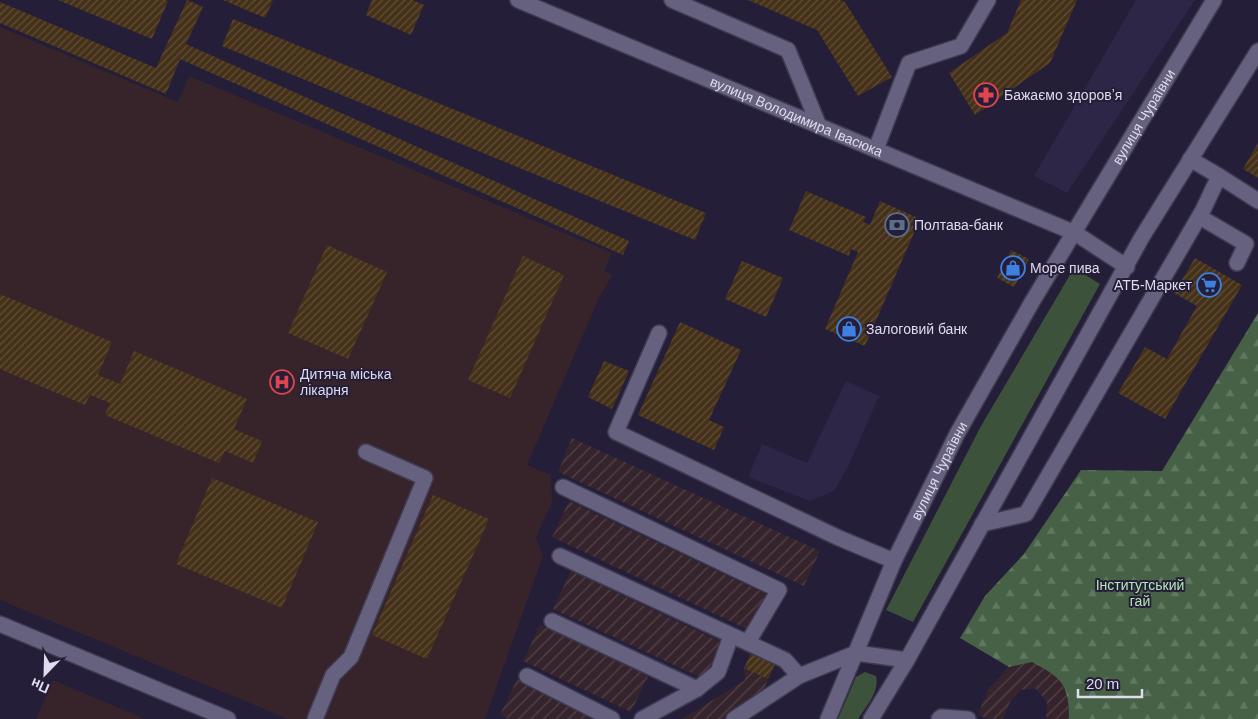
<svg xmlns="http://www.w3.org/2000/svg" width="1258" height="719" viewBox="0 0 1258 719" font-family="Helvetica,sans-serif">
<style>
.built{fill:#2d2647}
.industrial{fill:url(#industrial-furrows)}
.medical{fill:#36242a}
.green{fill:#3c523b}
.forest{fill:url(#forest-firs)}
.building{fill:url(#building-hatch)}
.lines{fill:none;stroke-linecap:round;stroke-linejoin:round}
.minor-casing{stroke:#3f3a51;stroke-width:18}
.minor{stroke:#66617f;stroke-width:15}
.labels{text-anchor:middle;stroke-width:4;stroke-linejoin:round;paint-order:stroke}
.poi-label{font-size:14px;fill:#dfdcee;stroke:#241e38;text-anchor:start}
.street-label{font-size:14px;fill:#dfdcee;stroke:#241e38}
.park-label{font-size:14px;fill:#b6e7b4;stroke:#241e38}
</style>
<defs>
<pattern id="industrial-furrows" width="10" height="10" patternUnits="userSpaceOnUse" patternTransform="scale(1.25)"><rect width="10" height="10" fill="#36242c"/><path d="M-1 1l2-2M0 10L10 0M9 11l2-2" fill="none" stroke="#53434b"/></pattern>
<pattern id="forest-firs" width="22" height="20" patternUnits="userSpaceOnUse" patternTransform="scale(1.25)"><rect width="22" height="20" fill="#466145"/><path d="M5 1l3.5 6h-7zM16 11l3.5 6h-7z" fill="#607760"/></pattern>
<pattern id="building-hatch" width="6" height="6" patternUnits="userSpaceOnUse" patternTransform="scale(1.25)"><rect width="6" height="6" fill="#453118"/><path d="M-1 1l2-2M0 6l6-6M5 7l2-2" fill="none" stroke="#5f4e3a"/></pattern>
</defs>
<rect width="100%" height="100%" fill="#241e38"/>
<path class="built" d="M1136,0H1195L1067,193L1034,176Z
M846,381L879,396L849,465L834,491L810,501L748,477L762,444L807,463Z"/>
<path class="industrial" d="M572,438L820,551L804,586L558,472Z
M569,501L770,596L753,632L552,537Z
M571,571L721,642L704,679L553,609Z
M540,625L648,676L631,712L523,661Z
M1032,662L1058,676L1068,696L1069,719H1046L1047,702L1035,688L1021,690L1011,700L1003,719H989L978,715L988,689L1009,667Z
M744,668L768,679L762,695L724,719H682L745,680Z
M517,679L590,713L588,719H508L500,715Z"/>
<path class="medical" d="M0,27L178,102L189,76L612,253L604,271L612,275L599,298L527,465L551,475L552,502L536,538L543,556L485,719H288L0,600Z
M53,680L145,719H36Z"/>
<path class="green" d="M1074,268L1100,284L913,622L886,610L981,426Z
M865,672L876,676C880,692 866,706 858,719H838L856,677Z"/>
<path class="forest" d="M1258,313V719H1069C1069,683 1061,678 1032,662L1009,667L960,638L985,596L1024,554L1081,470L1162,471Z"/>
<path class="building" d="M58,0H165L168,1L152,39Z
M187,0L203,7L186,44L629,241L623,255L180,59L166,94L0,23V2L156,68Z
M223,0H273L265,18Z
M372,0H412L424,5L411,35L366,15Z
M748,0H840L845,2L892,77L858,96L817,30Z
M1021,0H1077L1050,63L975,115L949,73L1007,33Z
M233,19L706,213L695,240L222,46Z
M1258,143V178L1243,169Z
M806,191L866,217L863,222L870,225L880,201L920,219L865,346L825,329L858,252L851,249L849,256L789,230Z
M327,245L387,272L348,359L288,333Z
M1011,250L1029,259L1014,287L997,278Z
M523,256L564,275L510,398L468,380Z
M1195,258L1242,285L1165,419L1118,393L1145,347L1167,359L1197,306L1174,293Z
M742,261L783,278L766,317L725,299Z
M0,294L112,342L98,375L120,384L134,351L247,399L234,429L262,441L253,463L225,451L219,463L105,415L110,403L90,395L85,405L0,369Z
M680,322L741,350L709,420L724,427L714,450L638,415Z
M604,361L629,371L612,409L588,397Z
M212,478L318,522L282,608L176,564Z
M433,495L489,519L427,659L372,635Z
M752,651L776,662L768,679L744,668Z"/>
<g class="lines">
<g class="minor-casing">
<g id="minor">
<path id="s1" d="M518,0L1075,233L1127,267"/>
<path d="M672,0L788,50L819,126"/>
<path d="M876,149L909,63L961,46L988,0"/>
<path d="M1219,176L1258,201"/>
<path d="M1200,217L1246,244L1237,263"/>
<path d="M659,333L616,432L839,538L894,561"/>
<path d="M563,487L779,590L748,642"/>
<path d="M982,524L1026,514L1203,210L1219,176L1190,159"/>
<path d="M560,556L785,660L799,676"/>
<path d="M552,621L697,689"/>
<path d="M0,624L228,719"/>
<path d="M527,676L612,719"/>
<path d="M315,719L333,675L351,657L425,478L366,452"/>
<path d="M642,719L697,689L718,672L731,636"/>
<path d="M734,719L799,676L856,653L907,660"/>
<path id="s2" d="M828,719L894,561L957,434L1032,302L1214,0"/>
<path d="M871,719L907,660L1142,237L1258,51"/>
<path d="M939,719L941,717L968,719"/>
</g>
</g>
<use href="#minor" class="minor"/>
</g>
<defs>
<g id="pharmacy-ring" transform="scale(1.25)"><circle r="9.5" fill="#241e38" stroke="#e0444e" stroke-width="1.5"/><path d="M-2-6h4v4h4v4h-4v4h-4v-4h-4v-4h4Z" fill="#e0444e"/></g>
<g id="bank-ring" transform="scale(1.25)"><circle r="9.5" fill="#241e38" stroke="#5c6f8a" stroke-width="1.5"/><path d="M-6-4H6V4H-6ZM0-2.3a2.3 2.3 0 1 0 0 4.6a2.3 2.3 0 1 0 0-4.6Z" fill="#5c6f8a"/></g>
<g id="shop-ring" transform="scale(1.25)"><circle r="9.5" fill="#241e38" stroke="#3f7fe0" stroke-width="1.5"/><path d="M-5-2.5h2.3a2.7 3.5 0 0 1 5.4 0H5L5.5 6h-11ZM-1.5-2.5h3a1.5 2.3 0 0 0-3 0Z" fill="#3f7fe0"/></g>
<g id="supermarket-ring" transform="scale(1.25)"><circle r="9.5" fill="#241e38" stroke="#3f7fe0" stroke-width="1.5"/><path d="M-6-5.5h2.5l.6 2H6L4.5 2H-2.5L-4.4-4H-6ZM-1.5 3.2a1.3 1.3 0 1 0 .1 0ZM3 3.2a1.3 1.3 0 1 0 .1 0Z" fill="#3f7fe0"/></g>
<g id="hospital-ring" transform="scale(1.25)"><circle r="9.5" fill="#241e38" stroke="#e0444e" stroke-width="1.5"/><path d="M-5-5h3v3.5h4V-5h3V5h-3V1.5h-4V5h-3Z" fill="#e0444e"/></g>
</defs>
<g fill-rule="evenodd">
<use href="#pharmacy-ring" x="986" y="95"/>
<use href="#bank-ring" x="897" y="225"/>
<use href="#shop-ring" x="1013" y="268"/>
<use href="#supermarket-ring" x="1209" y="285"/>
<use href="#shop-ring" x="849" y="329"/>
<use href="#hospital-ring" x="282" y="382"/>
</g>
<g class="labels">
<g class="poi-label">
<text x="1004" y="100">Бажаємо здоровʼя</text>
<text x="914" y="230">Полтава-банк</text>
<text x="1030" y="273">Море пива</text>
<text x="1192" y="290" text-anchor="end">АТБ-Маркет</text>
<text x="866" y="334">Залоговий банк</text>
<text x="300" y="379">Дитяча міська<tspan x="300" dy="16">лікарня</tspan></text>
</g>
<g class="street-label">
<text dy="5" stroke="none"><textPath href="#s2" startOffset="681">вулиця Чураївни</textPath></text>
<text dy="5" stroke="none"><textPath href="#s1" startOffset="302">вулиця Володимира Івасюка</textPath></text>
<text dy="5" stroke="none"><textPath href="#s2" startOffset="272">вулиця Чураївни</textPath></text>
</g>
<g class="park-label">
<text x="1140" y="590">Інститутський<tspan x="1140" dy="16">гай</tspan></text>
</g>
</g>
<g transform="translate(45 674) rotate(203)" stroke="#241e38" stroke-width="4" paint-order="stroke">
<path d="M0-4L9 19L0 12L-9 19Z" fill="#dfdcee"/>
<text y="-8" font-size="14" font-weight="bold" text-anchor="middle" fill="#dfdcee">Пн</text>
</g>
<path d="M1078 689v8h64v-8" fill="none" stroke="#dfdcee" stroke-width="2.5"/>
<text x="1086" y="689" font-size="15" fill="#dfdcee" stroke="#241e38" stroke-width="4" paint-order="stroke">20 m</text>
</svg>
